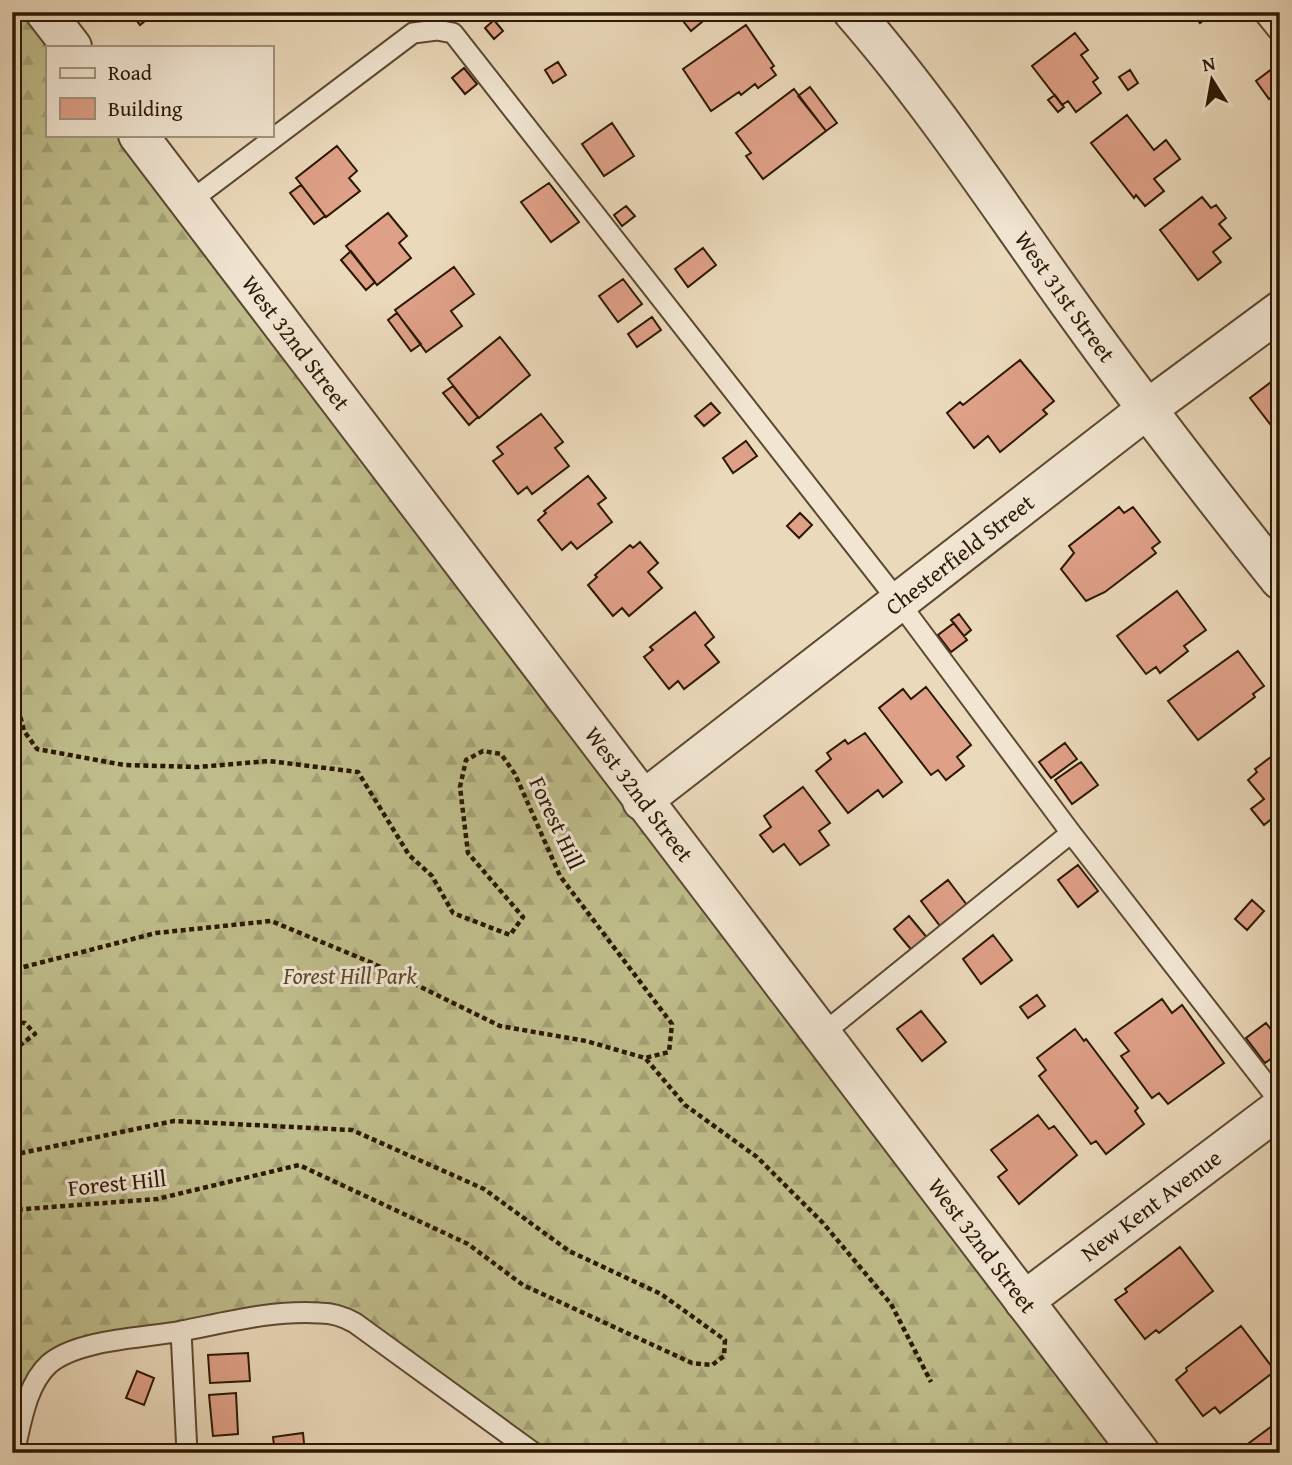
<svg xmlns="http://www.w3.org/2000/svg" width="1292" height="1465" viewBox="0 0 1292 1465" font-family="'Gentium Book Plus',serif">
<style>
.forest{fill:url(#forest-firs);stroke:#756a46;stroke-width:2}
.building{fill:#dfa088;stroke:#2b1802;stroke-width:2}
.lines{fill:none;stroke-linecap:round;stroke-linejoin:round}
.lane-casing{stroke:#5b4830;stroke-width:23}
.street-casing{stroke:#5b4830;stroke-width:42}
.path{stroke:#2b1802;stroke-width:4.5;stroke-dasharray:5 3.5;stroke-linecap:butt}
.lane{stroke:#f2e6d3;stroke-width:19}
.street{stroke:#f2e6d3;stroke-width:38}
.labels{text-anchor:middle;stroke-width:6;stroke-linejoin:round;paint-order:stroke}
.street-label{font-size:23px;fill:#2b1802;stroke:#f2e6d3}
.park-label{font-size:23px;font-style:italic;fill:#574a2b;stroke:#f2e6d3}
</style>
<defs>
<pattern id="forest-firs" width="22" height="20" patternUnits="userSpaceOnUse" patternTransform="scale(1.75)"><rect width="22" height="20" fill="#bfbd8b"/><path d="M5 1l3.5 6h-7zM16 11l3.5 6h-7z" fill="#a4a276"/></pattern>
</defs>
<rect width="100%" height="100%" fill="#ebd9bb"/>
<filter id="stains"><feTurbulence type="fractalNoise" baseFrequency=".00286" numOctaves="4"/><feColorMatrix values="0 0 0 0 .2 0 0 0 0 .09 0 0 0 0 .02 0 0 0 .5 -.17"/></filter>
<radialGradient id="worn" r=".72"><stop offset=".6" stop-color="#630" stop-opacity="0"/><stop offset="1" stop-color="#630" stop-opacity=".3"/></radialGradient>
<path class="forest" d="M12,12H45L72,47H47V135H138L1135,1453H533L383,1342L315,1312L104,1346L50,1370L12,1453Z"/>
<path class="building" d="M130,12H156L140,25Z
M676,12H714L691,31Z
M994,12H1030L1012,20L1010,15L998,20Z
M1191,12H1214L1200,23Z
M494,20L503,31L494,39L485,28Z
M746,25L774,66L771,68L776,75L758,88L755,84L741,95L739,92L711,111L683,69Z
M1075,33L1088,50L1081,55L1098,78L1093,82L1101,93L1076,112L1068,101L1062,105L1032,66Z
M558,62L566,75L553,83L545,70Z
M464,68L477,84L465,94L452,78Z
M1273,68L1280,77V97L1277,93L1269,99L1256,81Z
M1130,70L1138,83L1128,90L1119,77Z
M810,87L837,123L826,131L798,96Z
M794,89L826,131L763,179L746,156L751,153L736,133Z
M1055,95L1064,107L1058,112L1048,100Z
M1127,115L1154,150L1166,140L1180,159L1154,179L1164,191L1145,206L1136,195L1134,198L1091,143Z
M612,123L634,156L604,176L582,144Z
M337,146L357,171L349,178L360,191L326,217L296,178Z
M549,183L579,222L551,242L521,202Z
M301,185L325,216L314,224L290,193Z
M1202,197L1211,208L1216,205L1226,218L1219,224L1231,238L1213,252L1221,262L1198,280L1160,230Z
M626,206L635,216L622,226L614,215Z
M388,213L407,236L399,243L411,258L377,285L346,246Z
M703,248L716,265L688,287L675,269Z
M351,251L375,282L366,290L341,260Z
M454,267L474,294L451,311L462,326L426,352L395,310Z
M623,279L642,304L618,322L599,296Z
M397,313L421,344L411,351L388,320Z
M652,317L661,330L637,347L628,334Z
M500,337L530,375L479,418L448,379Z
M1020,360L1054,401L1043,410L1047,414L1000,452L988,436L974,448L947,413L960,402L963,405Z
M1280,370V437L1250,398L1275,379L1272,375Z
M453,386L478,417L469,425L443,393Z
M711,403L720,413L704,426L695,416Z
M541,414L563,442L555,448L569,466L532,494L527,487L518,494L493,461L503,454L497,447Z
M746,441L757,456L733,473L723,458Z
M588,476L606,498L598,504L612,522L577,549L571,542L562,550L538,520L546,513L544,511Z
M1119,507L1124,513L1133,507L1160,542L1152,548L1156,553L1105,592L1086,601L1061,569L1074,553L1069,546Z
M800,513L812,525L799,538L787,526Z
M640,542L658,563L648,572L662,588L629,616L622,608L613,616L588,585L597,577L595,575L630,545L633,548Z
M1177,591L1206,630L1184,646L1188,651L1160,673L1156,667L1146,674L1117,636Z
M695,612L714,637L705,645L719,662L684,689L678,681L669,689L644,657L653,650L650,647Z
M959,614L971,630L964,636L951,620Z
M954,623L967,640L951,652L938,635Z
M1238,651L1264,686L1253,694L1255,697L1198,740L1168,701Z
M926,687L971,745L957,757L964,766L946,780L938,770L931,775L879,708L903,689L911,699Z
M865,733L902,782L883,797L878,790L848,813L816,771L831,759L827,753L845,740L848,744Z
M1065,743L1077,759L1051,778L1039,762Z
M1280,750V812L1264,825L1251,809L1264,799L1248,780L1257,772L1255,769Z
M1081,762L1098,785L1072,804L1055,780Z
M803,787L830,823L819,831L829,845L800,865L784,844L773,852L760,835L771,827L764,816Z
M1078,865L1098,891L1078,907L1058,880Z
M948,880L970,909L943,930L921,901Z
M1252,900L1264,911L1247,930L1235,919Z
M909,916L929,940L914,953L894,929Z
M993,935L1012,960L981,984L963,959Z
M1037,995L1045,1006L1028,1018L1020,1007Z
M1162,999L1172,1013L1182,1005L1224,1063L1168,1104L1159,1093L1152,1098L1121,1056L1129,1051L1115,1033Z
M921,1011L946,1042L922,1061L897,1029Z
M1266,1023L1280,1041V1052L1265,1063L1246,1038Z
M1075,1029L1084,1041L1086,1039L1138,1108L1135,1111L1144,1124L1106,1154L1096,1141L1091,1144L1039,1076L1046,1070L1037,1058Z
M1038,1115L1049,1129L1054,1126L1077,1155L1019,1204L998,1177L1007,1170L991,1150Z
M1180,1247L1213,1291L1159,1333L1156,1330L1145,1339L1115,1300L1127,1292L1125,1289Z
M1241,1326L1275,1371L1220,1413L1215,1407L1203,1416L1176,1380L1187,1371L1186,1368Z
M248,1353L250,1381L210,1383L208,1355Z
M137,1371L154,1378L144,1405L126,1398Z
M236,1393L238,1434L213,1436L209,1395Z
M1280,1420V1453H1241L1245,1446Z
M303,1433L305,1453H275L273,1437Z"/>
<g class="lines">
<g class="lane-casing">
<path id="lane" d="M1263,12L1280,33
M189,202L413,33L437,30L453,33L898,601L1071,833L1280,1102
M821,1035L1071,833
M181,1331L187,1453
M14,1453C21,1424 26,1385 49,1364C78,1339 145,1338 182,1331C228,1322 273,1310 320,1313C333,1313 343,1316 355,1323L534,1453"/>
</g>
<g class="street-casing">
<g id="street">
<path d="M45,12L72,47"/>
<path id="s1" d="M853,12C934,105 1002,210 1074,310C1140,402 1209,491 1280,580"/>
<path id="s2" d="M138,135L1140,1453"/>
<path id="s3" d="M642,801L1146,410L1280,311"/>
<path id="s4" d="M1024,1301L1280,1108"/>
</g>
</g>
<path class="path" d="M12,684L24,731L37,749L124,765L198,767L269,761L358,772L409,855L432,876L453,913L510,935L523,917L468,853L460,787L466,760L483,751L501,754L515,774L560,876L672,1024L669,1052L645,1058L586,1041L500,1026L370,962L271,921L156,933L12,970
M12,1022L25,1023L35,1034L12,1051
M646,1059L685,1105L757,1157L823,1223L891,1304L931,1382
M12,1155L174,1121L352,1130L484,1189L569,1251L661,1294L725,1340L724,1356L712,1365L692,1363L523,1285L468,1244L299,1165L157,1199L12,1210"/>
<use href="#lane" class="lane"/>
<use href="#street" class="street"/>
</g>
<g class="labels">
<g class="street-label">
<text dy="8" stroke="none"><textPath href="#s1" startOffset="355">West 31st Street</textPath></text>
<text dy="8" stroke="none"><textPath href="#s2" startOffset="261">West 32nd Street</textPath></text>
<text dy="8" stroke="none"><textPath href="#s3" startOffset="402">Chesterfield Street</textPath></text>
<text dy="8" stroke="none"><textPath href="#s2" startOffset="828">West 32nd Street</textPath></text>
<text transform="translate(557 823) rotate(65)" y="8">Forest Hill</text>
<text transform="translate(117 1183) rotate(-6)" y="8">Forest Hill</text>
<text dy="8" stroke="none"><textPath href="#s4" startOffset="159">New Kent Avenue</textPath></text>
<text dy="8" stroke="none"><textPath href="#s2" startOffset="1395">West 32nd Street</textPath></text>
</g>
<g class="park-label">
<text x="350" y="984">Forest Hill Park</text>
</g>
</g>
<rect width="1292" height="1465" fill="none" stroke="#ebd9bb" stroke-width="42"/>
<rect x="14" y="14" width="1264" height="1437" fill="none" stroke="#2b1802" stroke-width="3.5"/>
<rect x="21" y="21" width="1250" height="1423" fill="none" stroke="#2b1802" stroke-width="2"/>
<rect x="46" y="46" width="228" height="91" fill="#f2e6d3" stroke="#a2947f" stroke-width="2"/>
<rect x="60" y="68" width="35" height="10" fill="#f2e6d3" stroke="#a2947f" stroke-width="2"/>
<text x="108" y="80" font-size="21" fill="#2b1802">Road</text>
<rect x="60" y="98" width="35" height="21" fill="#dfa088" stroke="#a2947f" stroke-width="2"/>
<text x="108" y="116" font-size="21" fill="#2b1802">Building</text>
<g transform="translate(1212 80) rotate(349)" stroke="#f2e6d3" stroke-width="5" paint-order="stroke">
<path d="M0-5L12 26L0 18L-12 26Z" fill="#2b1802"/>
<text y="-10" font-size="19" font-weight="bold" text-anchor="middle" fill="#2b1802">N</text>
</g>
<rect width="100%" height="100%" filter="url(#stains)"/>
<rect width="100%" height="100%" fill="url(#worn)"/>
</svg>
